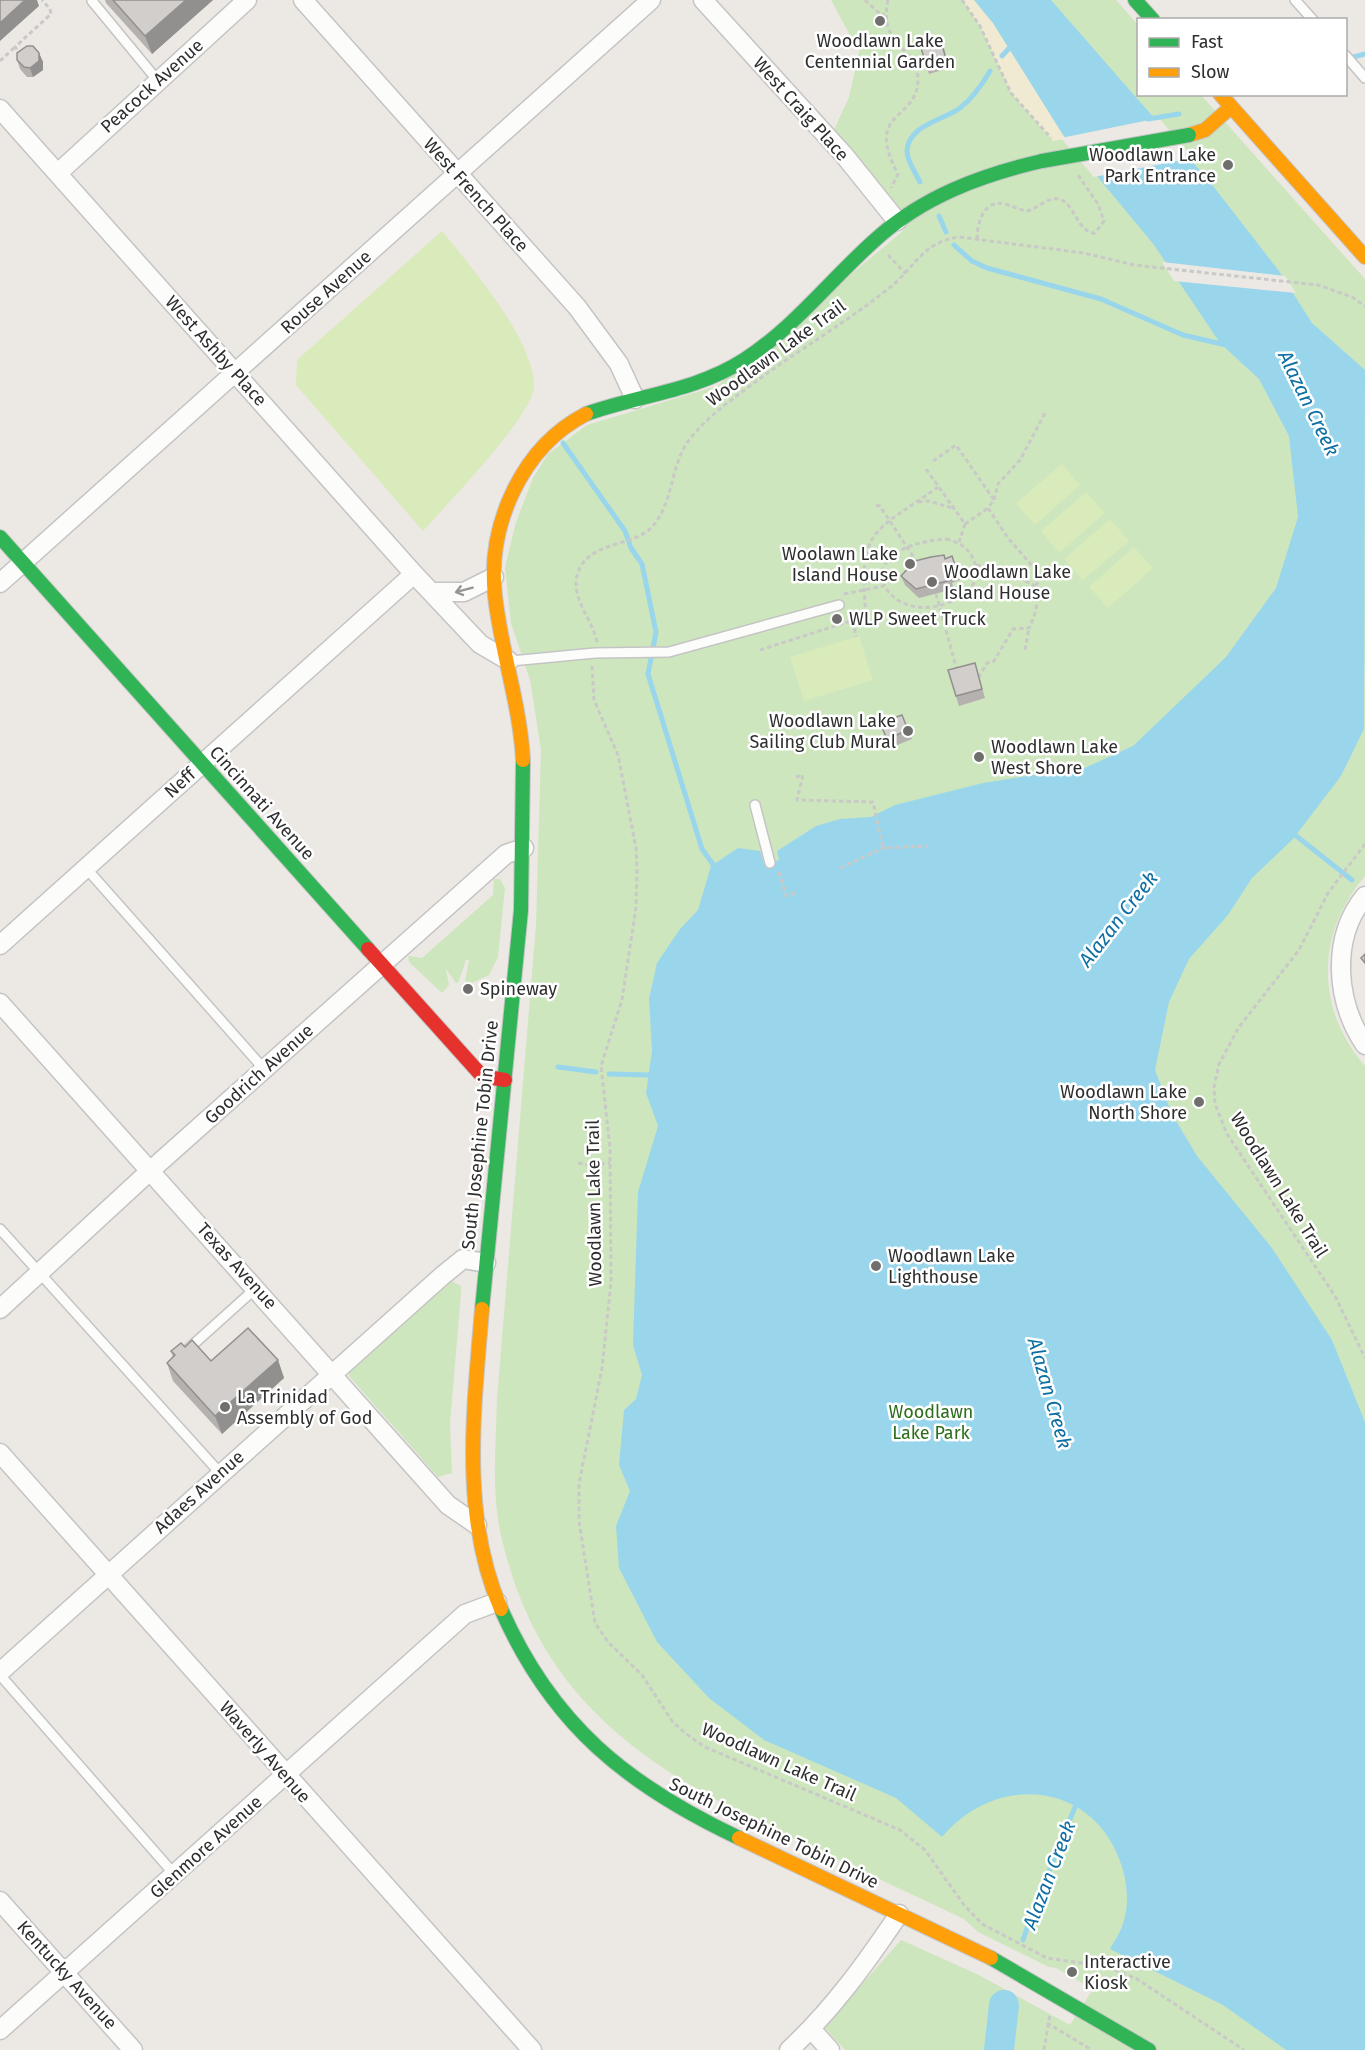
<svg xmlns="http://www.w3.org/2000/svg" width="1365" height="2050" viewBox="0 0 1365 2050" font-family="'Fira Sans',sans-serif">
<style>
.green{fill:#cee6be}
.sand{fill:#f0ead3}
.pitch{fill:#d9eabb}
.water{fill:#99d6ec}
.pier{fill:#ece8e4}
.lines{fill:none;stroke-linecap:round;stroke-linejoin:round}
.stream{stroke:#99d6ec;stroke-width:5}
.river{stroke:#99d6ec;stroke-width:30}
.lane-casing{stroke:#c5c4c5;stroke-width:12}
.street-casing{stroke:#c5c4c5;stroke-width:21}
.fast-casing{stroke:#c5c4c5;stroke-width:16}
.slow-casing{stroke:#c5c4c5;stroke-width:16}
.jam-casing{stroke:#c5c4c5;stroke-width:16}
.path{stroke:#c9c9c8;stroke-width:3;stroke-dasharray:4.5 3;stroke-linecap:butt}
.lane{stroke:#fcfcfb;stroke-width:9}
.street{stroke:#fcfcfb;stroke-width:18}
.fast{stroke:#30b455;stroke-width:14}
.slow{stroke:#ff9f0a;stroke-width:14}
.jam{stroke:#e5322d;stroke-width:14}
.fast-bridge-casing{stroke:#c5c4c5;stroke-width:16;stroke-linecap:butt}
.fast-bridge{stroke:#30b455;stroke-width:14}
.wall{fill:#b4b1af}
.shaded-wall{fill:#92908e}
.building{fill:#d1cecb;stroke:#92908e;stroke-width:1.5}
.oneway{stroke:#959594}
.poi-dot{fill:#706f6e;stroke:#fff;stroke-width:2}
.labels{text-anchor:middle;stroke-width:5;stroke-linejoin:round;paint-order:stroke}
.poi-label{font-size:18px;fill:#2e2e2e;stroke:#fff;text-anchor:start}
.street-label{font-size:18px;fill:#2e2e2e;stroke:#fff}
.park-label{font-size:18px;fill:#2c6e1b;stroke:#fff}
.water-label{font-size:20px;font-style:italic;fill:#0d6fa3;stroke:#fff}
</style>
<rect width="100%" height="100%" fill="#ece8e4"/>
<path class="green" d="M831,0H1116L1138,25V94L1201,95L1365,279V876C1316,934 1315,1008 1365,1066V2050H845L824,2027L901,1940L977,1974L1070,2025L1093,1989L1056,1968L1049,1967L978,1932L964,1919C911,1894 858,1869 804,1844C656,1774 540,1708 501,1535C491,1491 496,1444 497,1399L536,924L541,750L530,680L511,623L505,567L516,522L533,478L548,454L587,425L717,386L904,230L890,197L834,130L849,97L861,43L852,39Z
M494,879H500L505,888L498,957L489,975L468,985L465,980L469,960H466L458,983H456L446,969L449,985L442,993L409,962L408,956L422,958L493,895Z
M451,1281L461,1286V1293L450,1424L452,1473L438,1477L349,1376V1372Z"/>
<path class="sand" d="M962,0H974L993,23L1066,139L1053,141L1011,93L980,26Z"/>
<path class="pitch" d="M442,231C470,266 534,339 534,386C533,416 446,505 423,531L296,385L297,360Z
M1062,464L1080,485L1035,525L1016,503Z
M1086,492L1105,513L1059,553L1041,531Z
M1110,519L1129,541L1083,580L1064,559Z
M1134,547L1153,568L1108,608L1089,587Z
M859,636L873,680L804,701L790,657Z"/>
<path class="water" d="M974,0H1051L1210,182L1279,271L1312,323L1365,370L1364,729L1341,776L1293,839L1252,878L1228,915L1189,959L1169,1002L1155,1070L1172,1114L1197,1156L1272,1248L1332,1340L1365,1422V2050H1286L1223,2005L1110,1949C1115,1940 1122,1930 1124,1920C1129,1904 1127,1886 1123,1870C1098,1782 999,1770 942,1837L896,1798L764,1740L709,1698L657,1642L619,1568L616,1526L630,1491L619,1465L624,1410L636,1399L642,1375L633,1345L638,1192L658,1126L646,1093L652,1051L649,999L657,963L680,929L698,910L711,866L738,848L760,851L764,864L779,860L777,851L816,826L840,819L871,817L895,805L983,783L1058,771H1078L1133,746L1226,657L1276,588L1298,517L1289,436L1259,379L1220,343L1154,245L1063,135L993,23Z"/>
<path class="pier" d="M1159,118L1193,158L1094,177L1061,138Z
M1162,262L1285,276L1296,293L1174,281Z"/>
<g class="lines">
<path class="stream" d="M1002,56L1013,44
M1346,59L1365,54
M1148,119L1179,114
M920,182C916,173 907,162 907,151C908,125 944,120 960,108C973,98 982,85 990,71
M939,216L946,232
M954,245L972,261L987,268L1101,299L1183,335L1226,345
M563,443L625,531L631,548L642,564L656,632L648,674L702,849L717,870
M1290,831L1352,880
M558,1067L596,1072
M609,1074L649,1075
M1023,1940L1032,1913L1075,1807"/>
<path class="river" d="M999,2050L1004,2005"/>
<g class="lane-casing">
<path id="lane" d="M1295,0L1313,20
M92,1L158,81
M1346,56L1365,78
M511,661L595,653L669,652L839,605
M755,805L770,863
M86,868L264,1069
M0,1229L220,1473
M186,1351L256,1288
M0,1675L175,1875"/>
</g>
<g class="street-casing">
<path id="street" d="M303,0L577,307L619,364L635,399
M703,0L844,155L897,221
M0,109L414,574L480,644L509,661
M58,173L247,0
M0,583L651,0
M431,592H464L494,577
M1365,896C1330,939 1336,1002 1365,1045
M0,945L414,574
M0,1003L448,1505L477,1525
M0,1309L151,1170L506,854L524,848
M0,1453L532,2050
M0,1672L442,1276L463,1259L486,1263
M0,1901L133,2050
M811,2029L830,2050
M0,2030L465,1614L497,1602
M789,2050C833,2009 866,1963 899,1914"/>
</g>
<g class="fast-casing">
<path id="fast" d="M1135,0L1153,20
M586,414C639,395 696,391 744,360C795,327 831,279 875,240C922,197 981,175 1042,161
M0,537L368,949
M482,1309L521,910L523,760
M501,1609C552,1725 627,1785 739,1838
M991,1958L1149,2050"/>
</g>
<g class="slow-casing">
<path id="slow" d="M1220,94L1365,257
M1189,135L1205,130L1231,107
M523,760C520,704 501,651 495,596C487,525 522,447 586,414
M482,1309C474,1408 460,1516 501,1609
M739,1838L991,1958"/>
</g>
<g class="jam-casing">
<path id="jam" d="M368,949L482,1076L505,1080"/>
</g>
<path class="path" d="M865,0L878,12L885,15
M888,0C878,48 917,45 918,79C918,122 863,109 898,174L891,188
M962,0L980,26L1011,93L1051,138
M22,55L15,47L51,14L50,9L42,0
M0,61L15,47
M916,68L926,64
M977,239C977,224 983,199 1005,204C1013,206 1019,210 1027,211C1036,209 1045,200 1053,199C1075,196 1075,233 1095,233L1104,221L1098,204L1078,175
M888,255L905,273
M933,461L956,445L994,500L988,508L1008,538L1042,577L1053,567
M926,469L965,524L959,542
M994,500L998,484L1020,460L1046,411
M918,502L929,501L952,508
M876,505L880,506L918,564
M965,524L988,508
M946,539C967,544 975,556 978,576C972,588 964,596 952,601C890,631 835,548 946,539Z
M976,565L1004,569L1035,586C1039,601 1036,614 1029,628L1013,629L994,661L987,663L979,677
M1035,586L1042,577
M844,594L884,586
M936,594L957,670
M853,621L856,637
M597,642C592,617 565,593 581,566C596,541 634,546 652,527C674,503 670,465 689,440C706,418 728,402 750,386C795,352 844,324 888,289C915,268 922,242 959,237L1084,253L1134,265L1318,285L1352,297L1365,306
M760,650L866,616C858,528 872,534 938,487
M1025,650L1029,628
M592,666L594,700L618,755L636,848L637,870L636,907L622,1000L601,1066L610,1148L611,1282L602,1368L579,1484V1521L595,1623L608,1642L642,1675L672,1721L685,1733L705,1747L900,1830L925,1850L964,1905L982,1924L1047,1958L1108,1967L1137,1979L1244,2050
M796,777L803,775L797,800L873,802L883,848
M1365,844L1328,893L1299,950L1239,1027L1219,1064L1214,1087L1215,1104L1227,1134L1335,1296L1365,1358
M840,868L883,848L928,846
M779,872L786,896L795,893
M578,1163L590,1165L610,1163
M1047,2023L1092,2050
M1044,2050L1050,2014"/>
<use href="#lane" class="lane"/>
<use href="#street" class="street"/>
<use href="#fast" class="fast"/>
<use href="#slow" class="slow"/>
<use href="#jam" class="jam"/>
<g class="fast-bridge-casing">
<path id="fast-bridge" d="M1042,161L1189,135"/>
</g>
<use href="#fast-bridge" class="fast-bridge"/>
</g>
<path class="wall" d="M105,0H213L152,54L106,3Z
M944,48L949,68L929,74L926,65Z
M39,53L43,62V70L33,77H27L20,69L17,60Z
M952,556L960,580L952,583L954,589L919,598L905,585L901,576Z
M975,663L985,698L959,706L956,696Z
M902,715L912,739L890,748L880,723Z
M185,1347L211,1361L278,1360L284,1378L222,1434L173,1381L167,1363L173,1357L171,1351Z"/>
<path class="shaded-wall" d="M25,0H37L39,6L0,41V23Z
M186,0H213L152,54L145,36Z
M39,53L43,62V70L33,77L30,68Z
M278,1360L284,1378L222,1434L215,1416Z"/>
<path class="building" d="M0,0H25L0,23Z
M113,0H186L145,36Z
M940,38L946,59L926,65L920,44Z
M27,46H33L39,53V61L30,68L24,67L17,60V53Z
M944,555L945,559L952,556L957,571L949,573L951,580L916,589L901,576L915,561L931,557Z
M975,663L982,689L956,696L948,670Z
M902,715L908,730L887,739L880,723Z
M1365,954V963L1361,958Z
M248,1328L278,1360L215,1416L167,1363L175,1355L171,1351L181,1343L185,1347L192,1340L211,1361Z"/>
<defs><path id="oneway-shaft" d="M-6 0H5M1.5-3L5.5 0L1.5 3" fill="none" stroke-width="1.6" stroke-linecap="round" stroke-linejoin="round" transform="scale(1.5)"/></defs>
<use class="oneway" href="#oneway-shaft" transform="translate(464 590) rotate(165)"/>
<g class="poi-dot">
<circle cx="880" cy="21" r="6"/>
<circle cx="1228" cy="165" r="6"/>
<circle cx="910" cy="564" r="6"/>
<circle cx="932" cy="582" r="6"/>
<circle cx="837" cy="619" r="6"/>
<circle cx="908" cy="731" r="6"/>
<circle cx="979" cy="757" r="6"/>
<circle cx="468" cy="989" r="6"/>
<circle cx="1199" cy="1102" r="6"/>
<circle cx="876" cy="1266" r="6"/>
<circle cx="225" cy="1407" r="6"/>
<circle cx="1072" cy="1972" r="6"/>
</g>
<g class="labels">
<g class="poi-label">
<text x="880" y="47" text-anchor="middle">Woodlawn Lake<tspan x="880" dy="21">Centennial Garden</tspan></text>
<text x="1216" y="161" text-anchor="end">Woodlawn Lake<tspan x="1216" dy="21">Park Entrance</tspan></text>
<text x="898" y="560" text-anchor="end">Woolawn Lake<tspan x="898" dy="21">Island House</tspan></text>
<text x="944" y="578">Woodlawn Lake<tspan x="944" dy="21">Island House</tspan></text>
<text x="849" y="625">WLP Sweet Truck</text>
<text x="896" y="727" text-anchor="end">Woodlawn Lake<tspan x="896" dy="21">Sailing Club Mural</tspan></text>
<text x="991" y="753">Woodlawn Lake<tspan x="991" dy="21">West Shore</tspan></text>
<text x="480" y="995">Spineway</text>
<text x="1187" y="1098" text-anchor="end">Woodlawn Lake<tspan x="1187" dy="21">North Shore</tspan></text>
<text x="888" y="1262">Woodlawn Lake<tspan x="888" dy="21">Lighthouse</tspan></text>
<text x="237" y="1403">La Trinidad<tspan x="237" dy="21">Assembly of God</tspan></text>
<text x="1084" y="1968">Interactive<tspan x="1084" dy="21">Kiosk</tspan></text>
</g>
<g class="street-label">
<text transform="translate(152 86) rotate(-42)" y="6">Peacock Avenue</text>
<text transform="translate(801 109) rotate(48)" y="6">West Craig Place</text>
<text transform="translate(476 195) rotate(48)" y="6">West French Place</text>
<text transform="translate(326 292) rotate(-42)" y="6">Rouse Avenue</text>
<text transform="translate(216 351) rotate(48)" y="6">West Ashby Place</text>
<text transform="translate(776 353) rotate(-36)" y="6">Woodlawn Lake Trail</text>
<text transform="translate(180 783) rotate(-42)" y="6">Neff</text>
<text transform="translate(262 803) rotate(48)" y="6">Cincinnati Avenue</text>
<text transform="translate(259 1074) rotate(-42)" y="6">Goodrich Avenue</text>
<text transform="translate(480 1135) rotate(-84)" y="6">South Josephine Tobin Drive</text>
<text transform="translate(1279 1185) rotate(58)" y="6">Woodlawn Lake Trail</text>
<text transform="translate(594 1203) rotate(-91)" y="6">Woodlawn Lake Trail</text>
<text transform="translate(237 1266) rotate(48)" y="6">Texas Avenue</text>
<text transform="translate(199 1492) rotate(-42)" y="6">Adaes Avenue</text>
<text transform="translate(265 1752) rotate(49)" y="6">Waverly Avenue</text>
<text transform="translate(779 1762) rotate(24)" y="6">Woodlawn Lake Trail</text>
<text transform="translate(774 1833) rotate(26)" y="6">South Josephine Tobin Drive</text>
<text transform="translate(206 1847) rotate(-42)" y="6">Glenmore Avenue</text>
<text transform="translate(67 1975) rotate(48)" y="6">Kentucky Avenue</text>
</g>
<g class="park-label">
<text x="931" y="1418">Woodlawn<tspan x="931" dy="21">Lake Park</tspan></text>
</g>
<g class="water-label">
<text transform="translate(1309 403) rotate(64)" y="7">Alazan Creek</text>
<text transform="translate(1118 919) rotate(-52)" y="7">Alazan Creek</text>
<text transform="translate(1050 1393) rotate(74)" y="7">Alazan Creek</text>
<text transform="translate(1049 1875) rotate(-69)" y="7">Alazan Creek</text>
</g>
</g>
<rect x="1137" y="18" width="210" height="78" fill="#ffffff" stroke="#ababab" stroke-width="1.5"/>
<rect x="1149" y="38" width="30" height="9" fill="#30b455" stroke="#ababab" stroke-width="1.5"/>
<text x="1191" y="48" font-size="18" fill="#2e2e2e">Fast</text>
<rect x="1149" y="68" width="30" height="9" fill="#ff9f0a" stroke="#ababab" stroke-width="1.5"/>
<text x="1191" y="78" font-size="18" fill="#2e2e2e">Slow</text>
</svg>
